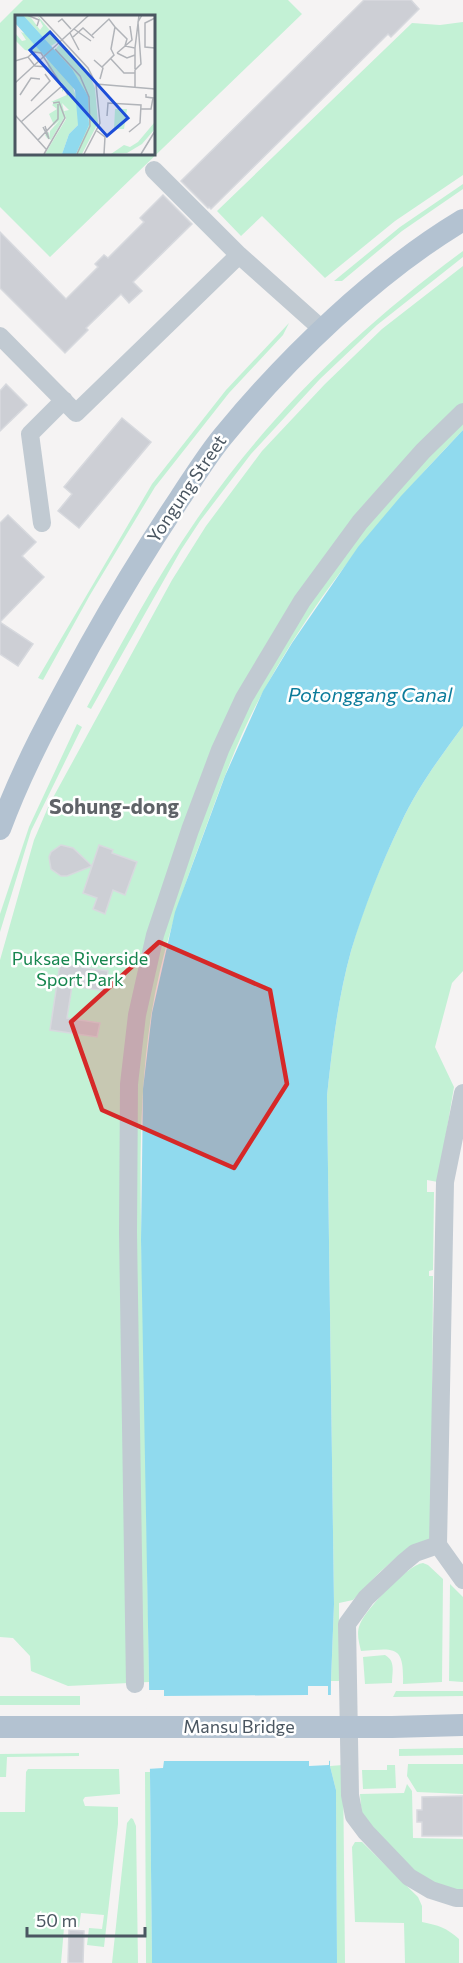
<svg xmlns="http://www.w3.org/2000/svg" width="463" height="1963" viewBox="0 0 463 1963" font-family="Commissioner,sans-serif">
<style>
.green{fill:#c3f1d5;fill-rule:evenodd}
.water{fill:#90daee}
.pier{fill:#f5f3f3}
.building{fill:#cdcfd5;stroke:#d7d9de;stroke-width:1.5}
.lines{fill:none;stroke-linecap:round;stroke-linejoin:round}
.minor{stroke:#c1cad2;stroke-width:18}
.major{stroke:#b3c2d1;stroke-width:22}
.marked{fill:#d62828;fill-opacity:0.2;stroke:#d62828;stroke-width:4.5;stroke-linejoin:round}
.labels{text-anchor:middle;stroke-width:5;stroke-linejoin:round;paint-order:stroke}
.street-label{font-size:18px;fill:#4a5661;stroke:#fff}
.park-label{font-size:18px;fill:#17864f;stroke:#fff}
.water-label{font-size:20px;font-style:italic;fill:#0c7c9b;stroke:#fff}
.quarter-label{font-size:21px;font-weight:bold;fill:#5f6368;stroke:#fff}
.inset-road{fill:none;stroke:#b1b4b9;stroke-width:1.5}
.view{fill:#1d4ed8;fill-opacity:0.15;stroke:#1d4ed8;stroke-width:3}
.inset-edge{fill:none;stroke:#4a5661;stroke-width:3}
</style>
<rect width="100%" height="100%" fill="#f5f3f3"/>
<path class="green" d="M23,0H288L302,14L50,257L0,207V23ZM16,16H153V153H16Z
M463,22V175L395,221L325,278L262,216L241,236L217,211L412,23L440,25Z
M463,184V189L402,231L342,281H334L400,227Z
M463,251V257L377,325L320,379L251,454L200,521L181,550L91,709L87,707C121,644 156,578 197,519C269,414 361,326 463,251Z
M463,266V430C386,510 316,594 263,692C238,737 221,786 203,835C181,894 161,953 151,1016C136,1113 141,1214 143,1312C146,1435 147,1559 149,1682L68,1686L31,1671L30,1656L13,1638L0,1637V960L34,840L49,805L172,580L206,526L262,451L325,384L382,329Z
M289,323L283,335L229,393L155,487L90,595L43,680L38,678L152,484L226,390Z
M77,724L82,727L31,831L0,932V914L29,827Z
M463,726V971L452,983L435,1047L454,1087L438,1182L427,1180V1192H434L433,1270L429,1271V1276H433L432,1435L434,1538L397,1557L380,1572L353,1600L339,1603V1681H331L334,1604L327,1096C332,1048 338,998 351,951C363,908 381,864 401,823C417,788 441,756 463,726Z
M423,1563L428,1565L443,1579L442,1682L403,1684C404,1645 396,1648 361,1651C359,1642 356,1633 360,1624C367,1608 407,1565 423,1563Z
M450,1584L463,1597V1682L449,1681Z
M385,1655C396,1661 392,1672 392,1683L365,1684L363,1657Z
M396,1691H463V1696L393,1697Z
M0,1696H80V1705H0Z
M463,1748V1755L399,1756V1749Z
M79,1753V1756L7,1757L6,1777H0V1754Z
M408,1764H463V1794L417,1792L407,1776Z
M343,1765L345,1963H337L336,1790L330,1766Z
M387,1765H395L396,1788L363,1789L362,1770H387Z
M28,1769H119L120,1794L85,1797L83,1800L85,1806L118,1807V1824L104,1947L87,1945L89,1928L102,1929L104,1915L81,1913L79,1927L64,1928L61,1963H0V1812H25L26,1772Z
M145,1772H150L152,1963H146Z
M407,1784L412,1791L413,1838L463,1839V1889H454L433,1883L414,1871L362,1816L360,1794L404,1793Z
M131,1818L133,1819L136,1826L138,1963H112L127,1823Z
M355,1842H362L418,1897L422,1906V1922C438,1925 447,1928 459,1939V1963H405L404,1923L355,1922L352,1847Z"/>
<path class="water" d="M463,430V726C441,756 417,788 401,823C381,864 364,908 351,951C338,998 332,1048 327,1096L334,1604L331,1681L330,1766L336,1790L337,1963H152L149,1681L141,1240L143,1089L152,1013L175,912L225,776L263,691L292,643L358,547L401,496Z"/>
<path class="pier" d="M308,1686H328V1695H334L333,1760L329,1761V1765L309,1766V1761H164L163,1768L147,1769L146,1690H164V1696L308,1695Z"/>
<path class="building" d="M364,0H411L419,9L391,37L388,34L211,209L209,207L208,208L181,181Z
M163,195L192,224L133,282L142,291L129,303L121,294L86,328L88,330L65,353L0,288V232L66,299L98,267L95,264L104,255L108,258L144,222L140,218Z
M6,384L27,405L0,431V391Z
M122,418L151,442L79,528L58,511L72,494L64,487Z
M8,515L36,542L22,556L44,577L0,622L33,644L18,666L0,654V523Z
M61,845L73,848L92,866L99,845L113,850L112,853L137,862L125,895L113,890L105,914L93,909L97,898L83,893L92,866L67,876H61L51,869L49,857L51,852Z
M60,964L108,971L105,991L72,986L67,1018L100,1023L97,1037L50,1030Z
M463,1796V1836H422V1822H417V1810H422V1797Z
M69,1930L84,1931L83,1963H68Z"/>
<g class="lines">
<path class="minor" d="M154,170L239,255L323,330
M0,336L76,413L239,255
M42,523L30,434L64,400
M463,1093L445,1182L438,1545L415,1553L403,1563L366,1598L347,1624L350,1795L354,1816L366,1832L409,1877L431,1890L456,1898H463
M438,1545L463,1580
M135,1684L128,1232L129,1084L137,1015L155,935L190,830L220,750L244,698L302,601L360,522L423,451L463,412"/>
<path class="major" d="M0,829C24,764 57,705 90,645C118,595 148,546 180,498C194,477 208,454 224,435C289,356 375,273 463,220
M0,1727H392L463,1725"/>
</g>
<path class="marked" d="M159,942L270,990L287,1084L234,1168L102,1110L71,1022Z"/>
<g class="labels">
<g class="street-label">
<text transform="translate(187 489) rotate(-56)" y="6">Yongung Street</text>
<text x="239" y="1733">Mansu Bridge</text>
</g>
<g class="park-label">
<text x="80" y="965">Puksae Riverside<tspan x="80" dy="21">Sport Park</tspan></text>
</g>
<g class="water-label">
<text x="370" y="702">Potonggang Canal</text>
</g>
<g class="quarter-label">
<text x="114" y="814">Sohung-dong</text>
</g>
</g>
<g transform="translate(15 15)">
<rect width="140" height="140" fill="#f5f3f3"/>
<path d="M8,0H14L25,15L28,11L22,0L44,26L36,31ZM0,8L6,17L11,19L28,39L10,35L0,25V18L7,26L11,25ZM46,27L72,55L80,73L83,108L67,139H61L75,103L40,35ZM32,42L57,70L63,87V110L54,119L47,139H30L51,104L49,96L54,95L47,88L50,101L36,125L32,123L30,120L34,117L35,123V116L45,105L39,110L34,99L42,94L37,90L41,87H36L54,79L50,73L47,77V68L33,53ZM100,94H112L109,114H99ZM139,108V115L127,129L112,138L96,139L109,130L115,132L123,127Z" fill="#c3f1d5"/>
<path d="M0,0H8L57,54L73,81L74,110L61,139H47L54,119L63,110L60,75L0,8Z" fill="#90daee"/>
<path class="inset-road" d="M12,0L24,5L22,11M24,0L73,53L81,69L85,108L69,139M140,3L130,8V32L140,33M43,7L47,4L56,14M100,12L112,24L110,31L120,33V54M59,14L76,26M55,18L64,35M77,20L94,4L100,12L96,34L99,40L87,52M58,22L68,13L79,23M120,33L124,0M40,34L65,61L74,82L75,111L62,139M102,38L117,25L115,11M102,38L112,43L120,40M13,42L19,37L26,38L53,80M96,44L109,58H120M79,45L88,53L85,64M0,46L13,42L20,51L32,52M0,68L74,0M81,69L140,74M120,72V55L126,49L123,7L127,0M5,80L16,63L25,64M16,86L35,66L30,59M126,94H136L138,83L131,82V79M0,100L31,134M92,101L93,88L126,90L125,108L114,117M6,107L47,71M28,112L34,124L30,111M82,116L90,122L89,139M23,125L43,104V89M29,139L50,103L44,87L38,88M126,139L140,116"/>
<path class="view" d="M35,17L113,103L92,121L15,35Z"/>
<rect width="140" height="140" class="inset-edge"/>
</g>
<path d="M27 1927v9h118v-9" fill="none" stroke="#4a5661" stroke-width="3"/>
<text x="36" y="1927" font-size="18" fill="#4a5661" stroke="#ffffff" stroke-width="4.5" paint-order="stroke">50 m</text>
</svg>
